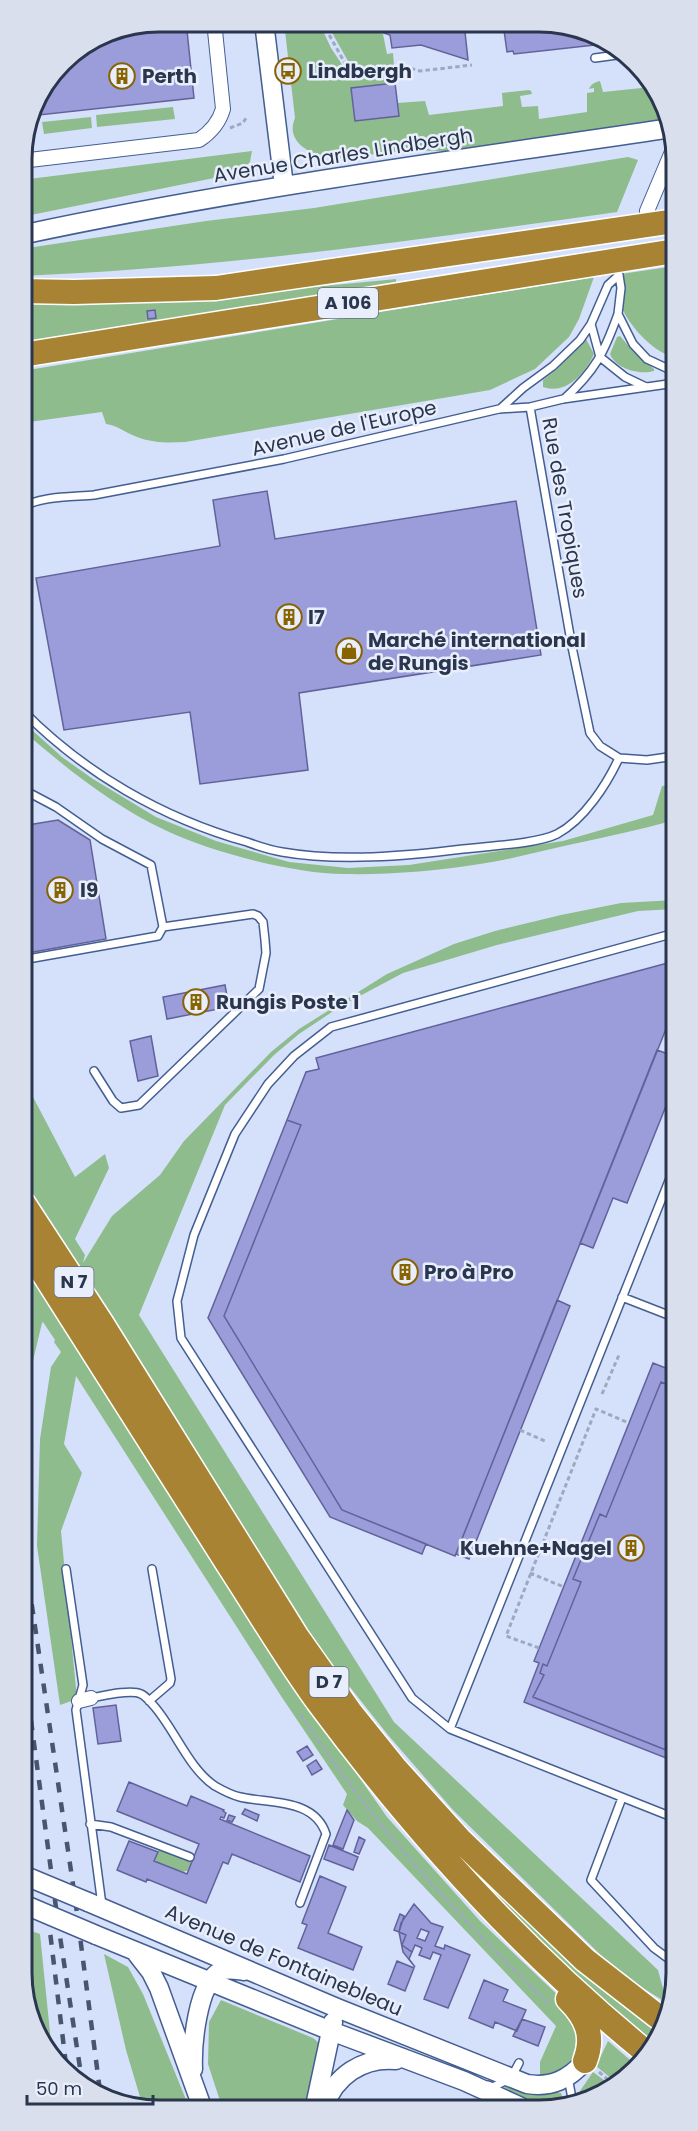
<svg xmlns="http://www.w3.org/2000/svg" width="698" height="2131" viewBox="0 0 698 2131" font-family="Poppins,sans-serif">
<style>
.green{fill:#8fbc8d}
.building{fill:#9b9cda;stroke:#62629b;stroke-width:1.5;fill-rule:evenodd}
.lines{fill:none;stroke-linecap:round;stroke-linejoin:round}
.lane-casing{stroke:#445e92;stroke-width:10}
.street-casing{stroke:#445e92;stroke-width:16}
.secondary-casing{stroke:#445e92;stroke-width:21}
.highway-casing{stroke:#fff;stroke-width:27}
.path{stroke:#9da9c1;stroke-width:3;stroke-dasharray:4.5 3;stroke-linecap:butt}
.lane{stroke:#fff;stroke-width:7}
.street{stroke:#fff;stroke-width:14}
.secondary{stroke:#fff;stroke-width:18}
.highway{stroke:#a88333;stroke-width:24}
.rail{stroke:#49556d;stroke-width:4.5;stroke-dasharray:10 10;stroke-linecap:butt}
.secondary-bridge-casing{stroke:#445e92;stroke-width:21;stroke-linecap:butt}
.secondary-bridge{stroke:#fff;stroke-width:18}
.labels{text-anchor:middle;stroke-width:5;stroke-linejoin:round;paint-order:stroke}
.shield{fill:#e8eefb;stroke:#636d81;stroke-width:1.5}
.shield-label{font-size:18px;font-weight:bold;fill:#2a364d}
.poi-label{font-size:20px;font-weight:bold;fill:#2a364d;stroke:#e8eefb;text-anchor:start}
.street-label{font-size:20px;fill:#2a364d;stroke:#e8eefb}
.rim{fill:none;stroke:#2a364d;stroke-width:3}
</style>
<rect width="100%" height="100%" fill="#d5e1fa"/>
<path class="green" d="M284,22H319L331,48L349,75L394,70L395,83L351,89L355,121L398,116L397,103L425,101L429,115L503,106L502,93L529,90L531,91L532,94L520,96L522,107L538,106L539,119L587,112V93L594,92V88L589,89C591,84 595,82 600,81L603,92L651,87L668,120L454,152C410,148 373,154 330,160L328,157C309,154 285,141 295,118Z
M326,22H350L383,34L387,54L393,53L394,65L353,70Z
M173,107L175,119L97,127L96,115Z
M91,117L92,128L44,134L42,122Z
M252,151L250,162L239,173L21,217V180Z
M628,157L638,160L617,212C419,240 222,268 21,276V249L206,221L314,208Z
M675,266V357C653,354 622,319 619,298C619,290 620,281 621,274Z
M594,277L579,319L569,337L535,369L490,390L185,442C168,443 153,443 137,437C126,433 117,425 106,424L102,412L22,423V371Z
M396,279V283L22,343V303C147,304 271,291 396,279Z
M620,336L633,351L654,369V371C639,375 616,369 610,354L617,337Z
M586,339L594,354C585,374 566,395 543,387V380L556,370Z
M22,721L62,757L93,779L156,817L216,841L289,862L348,868L409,865L563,841L653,815L662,786L675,784V820C639,830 601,838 564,846C536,852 508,860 480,864C436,871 388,875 344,874C295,874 211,852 167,831C113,806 67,769 22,730Z
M675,900V909L638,911L497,945L403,973L341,1006L299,1034L274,1055L225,1105L139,1315L394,1722L658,1970L667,2003L620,1974L453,1810L388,1735L307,1633L23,1187L22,1076L75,1177L105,1154L109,1168L75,1239L85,1255L83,1263L112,1216L160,1175L184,1141L271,1052L299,1029L387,974L454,944L495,931L561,915L621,903Z
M23,1262L314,1713L387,1817L480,1921L564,2001L580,2021L575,2057L556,2073L540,2077V2062L556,2026L368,1828L357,1821L343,1805L347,1794L281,1696L76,1376L64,1444L82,1473L61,1531L77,1699L60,1705L37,1546L40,1439L51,1367L61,1352L54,1342L55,1340L43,1322L42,1323L25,1394L23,1392Z
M398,1789L659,2025L650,2046L534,1943Z
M159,1849L192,1862L189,1870L183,1872L154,1861Z
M23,1928L40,1934L52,2052L24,1999Z
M104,1954L128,1967L143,1994L189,2107H143L126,2050Z
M221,2000L313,2038L324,2047L309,2107H222L208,2064L209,2022Z
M608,2041L637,2066L613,2080L596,2066Z
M593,2072L608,2083L580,2099V2091Z
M512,2083L561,2093L565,2107H538L498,2091Z"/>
<path class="building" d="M158,21H186L194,98L30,116L35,98L68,55L106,31Z
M351,22L464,23L468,60L421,45L392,48L390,35Z
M503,23L567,24L604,44L514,54L513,51L507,52Z
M395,83L399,116L355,121L351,88Z
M155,310L156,318L148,319L147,311Z
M267,491L275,539L516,501L541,655L299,693L308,770L200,784L190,712L64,730L36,578L220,546L213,500Z
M58,820L90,840L106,939L22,954V826Z
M675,961L676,1004L455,1556L342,1510L224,1316L301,1125L287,1120L306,1072L319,1069L316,1058Z
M225,985L229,1007L167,1019L163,997Z
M151,1036L158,1076L138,1081L130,1041Z
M657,1050L668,1054L676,1062V1081L627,1203L613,1198L593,1248L580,1243Z
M287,1120L301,1125L224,1316L342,1510L426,1544L422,1554L330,1517L208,1318Z
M557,1300L570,1306L469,1559L456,1554Z
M653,1363L676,1372V1388L661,1382L606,1517L600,1514L573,1579L581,1582L547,1666L543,1664L540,1673L544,1675L533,1697L676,1754V1762L524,1702L539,1663L534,1661Z
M661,1382L676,1388V1754L533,1697L544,1675L540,1673L543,1664L547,1666L581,1582L573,1579L600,1514L606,1517Z
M116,1705L121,1741L98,1744L93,1708Z
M307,1746L313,1755L303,1761L297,1752Z
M316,1760L322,1769L312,1775L307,1766Z
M129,1782L187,1806L191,1796L224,1810L223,1811L226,1813L224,1818L221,1817L220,1819L310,1856L300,1882L232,1854L228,1864L223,1862L206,1903L147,1879L146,1882L117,1870L129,1841L158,1852L154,1861L187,1874L199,1844L117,1811Z
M245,1809L259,1815L257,1821L242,1814Z
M347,1810L354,1820L343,1849L333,1845Z
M229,1815L235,1817L232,1822L227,1820Z
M359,1837L365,1840L359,1854L354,1852Z
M329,1845L358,1857L353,1870L324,1859Z
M320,1876L346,1887L328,1933L362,1947L353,1970L298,1948L307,1925L302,1923Z
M414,1904L431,1923L443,1927L435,1946L444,1949L445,1945L470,1955L448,2008L424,1999L441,1955L433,1952L430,1959L419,1955L422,1948L415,1945L412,1952L402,1945L406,1935L399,1932L401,1923ZM421,1929L429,1932L425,1941L417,1938Z
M400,1914L404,1916L399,1932L394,1930Z
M399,1932L406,1935L402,1945L412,1952L409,1959L415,1967L403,1952Z
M397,1961L414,1968L405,1991L388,1984Z
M484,1980L508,1990L503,2001L526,2010L517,2031L495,2022L493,2028L469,2018Z
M522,2019L545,2027L538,2046L513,2036Z"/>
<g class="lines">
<g class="lane-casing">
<path id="lane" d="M595,58L624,54
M619,275L621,288L618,314L633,344L647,359L675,372
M591,324L600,357L625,377L646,387
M564,399C595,371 604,353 618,314
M530,407L572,647L590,733L600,746L619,758L647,760L675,756
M500,409L523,388L553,366L580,340L591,324L608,285L619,275
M22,508C38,496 73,497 94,495L284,459L499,409L530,407L563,399L675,383
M22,710C84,773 162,818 247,842C258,846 270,850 282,852C339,862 406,856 463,849C487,846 537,844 557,834C584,820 607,784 619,758
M22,789L56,807L102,839L151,865L163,927L158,936L22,960
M675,933L331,1027L294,1056L268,1084L235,1134L194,1235L177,1301L181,1338L412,1698L450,1729L677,1819
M94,1071L113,1101L121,1108L139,1105L259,989L266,953L265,940L263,922L258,916L253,914L163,927
M622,1297L676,1318
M66,1569L83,1685L76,1710L102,1905
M91,1698C102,1696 131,1689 141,1694C146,1696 150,1702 154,1706C175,1730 189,1769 215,1786C222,1790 231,1795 240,1797C270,1804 314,1798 326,1834L300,1903
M149,1701L170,1683L171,1679L152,1569
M450,1729L676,1163
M622,1798L591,1880L654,1948L677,1965
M90,1824L111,1827L190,1857
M568,2077L573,2104
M488,2085L493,2087L511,2078L519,2063"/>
</g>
<g class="street-casing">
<path id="street" d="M21,161L199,140C211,132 219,123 223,109L214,21
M647,211L674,147
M79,1701L91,1698"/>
</g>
<g class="secondary-casing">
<path id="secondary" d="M264,22L284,186
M21,235C236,189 455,160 672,128
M88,1902L337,2008L527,2084C552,2088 569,2079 585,2061
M96,1935L331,2031L464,2081L521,2107
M137,1954L151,1972L159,1988L202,2107
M193,2069C192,2046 197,1982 221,1971C228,1968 236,1970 244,1971
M315,2106L333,2022
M324,2107C335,2076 362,2057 396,2060"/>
</g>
<g class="highway-casing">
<path id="highway" d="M21,291L74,292L216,288L675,221
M22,355L675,251
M23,1203L102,1324L297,1637L350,1712L395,1768L461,1841L585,1960L661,2019
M23,1241C91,1349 159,1457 228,1564C258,1610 286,1658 319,1703C414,1831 523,1952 647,2053
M568,1999C586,2017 595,2035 585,2061"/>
</g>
<path class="path" d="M322,22L351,74L406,67L420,71L472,65
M230,128L243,123L246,118
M669,1331L676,1333
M602,1394L619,1355
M520,1430L547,1442
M530,1573L564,1587
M539,1648L506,1636L596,1409L629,1423
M301,1715C371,1822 456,1915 548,2003
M599,2072L611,2082"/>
<use href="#lane" class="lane"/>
<use href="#street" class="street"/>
<use href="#secondary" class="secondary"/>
<use href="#highway" class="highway"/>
<path class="rail" d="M23,1545L75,1898L100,2091
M23,1661L59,1930L82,2081
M48,1915L67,2073"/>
<g class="secondary-bridge-casing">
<path id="secondary-bridge" d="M23,1875L88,1902
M23,1904L96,1935"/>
</g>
<use href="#secondary-bridge" class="secondary-bridge"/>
</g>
<defs>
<g id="bus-ring" transform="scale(1.35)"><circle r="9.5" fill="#e8eefb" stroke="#886300" stroke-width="1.5"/><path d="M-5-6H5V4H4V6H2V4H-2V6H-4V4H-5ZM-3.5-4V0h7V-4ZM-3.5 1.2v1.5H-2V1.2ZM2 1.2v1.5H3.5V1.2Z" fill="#886300"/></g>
<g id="building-ring" transform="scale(1.35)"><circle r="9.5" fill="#e8eefb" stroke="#886300" stroke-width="1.5"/><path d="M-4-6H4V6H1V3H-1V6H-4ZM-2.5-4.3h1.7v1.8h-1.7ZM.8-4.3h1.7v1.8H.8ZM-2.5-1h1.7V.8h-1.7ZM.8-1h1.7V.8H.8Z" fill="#886300"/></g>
<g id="shop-ring" transform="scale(1.35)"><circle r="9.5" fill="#e8eefb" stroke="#886300" stroke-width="1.5"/><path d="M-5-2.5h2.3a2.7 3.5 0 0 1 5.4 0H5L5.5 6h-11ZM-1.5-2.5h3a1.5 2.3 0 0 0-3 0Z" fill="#886300"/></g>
</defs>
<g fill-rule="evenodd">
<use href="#bus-ring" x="288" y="71"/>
<use href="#building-ring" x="122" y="76"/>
<use href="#building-ring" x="289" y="617"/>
<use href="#shop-ring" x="349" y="651"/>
<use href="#building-ring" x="60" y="890"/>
<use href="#building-ring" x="196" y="1002"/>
<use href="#building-ring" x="405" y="1272"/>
<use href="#building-ring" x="631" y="1548"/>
</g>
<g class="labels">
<g class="shield">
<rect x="318" y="288" width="60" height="30" rx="4.5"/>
<rect x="54.5" y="1267" width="39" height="30" rx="4.5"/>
<rect x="309.5" y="1667" width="39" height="30" rx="4.5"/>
</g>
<g class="shield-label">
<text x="348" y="309">A 106</text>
<text x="74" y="1288">N 7</text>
<text x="329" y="1688">D 7</text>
</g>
<g class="poi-label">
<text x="308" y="78">Lindbergh</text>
<text x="142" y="83">Perth</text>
<text x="308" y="624">I7</text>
<text x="368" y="647">Marché international<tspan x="368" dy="23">de Rungis</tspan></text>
<text x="80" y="897">I9</text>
<text x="216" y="1009">Rungis Poste 1</text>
<text x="424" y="1279">Pro à Pro</text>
<text x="612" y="1555" text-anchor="end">Kuehne+Nagel</text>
</g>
<g class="street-label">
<text transform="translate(343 155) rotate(-9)" y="7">Avenue Charles Lindbergh</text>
<text transform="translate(344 428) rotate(-13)" y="7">Avenue de l'Europe</text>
<text transform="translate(565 508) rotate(80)" y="7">Rue des Tropiques</text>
<text transform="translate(284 1960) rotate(23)" y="7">Avenue de Fontainebleau</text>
</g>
</g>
<path d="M0 0H698V2131H0ZM159 32H539A127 127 0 0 1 666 159V1973A127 127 0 0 1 539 2100H159A127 127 0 0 1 32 1973V159A127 127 0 0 1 159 32Z" fill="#d9dfed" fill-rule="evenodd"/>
<path class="rim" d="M159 32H539A127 127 0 0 1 666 159V1973A127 127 0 0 1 539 2100H159A127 127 0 0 1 32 1973V159A127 127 0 0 1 159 32Z"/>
<path d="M27 2095v9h126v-9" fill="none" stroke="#2a364d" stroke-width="3"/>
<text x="36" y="2095" font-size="18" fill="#2a364d" stroke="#e8eefb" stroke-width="4.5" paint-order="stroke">50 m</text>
</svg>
